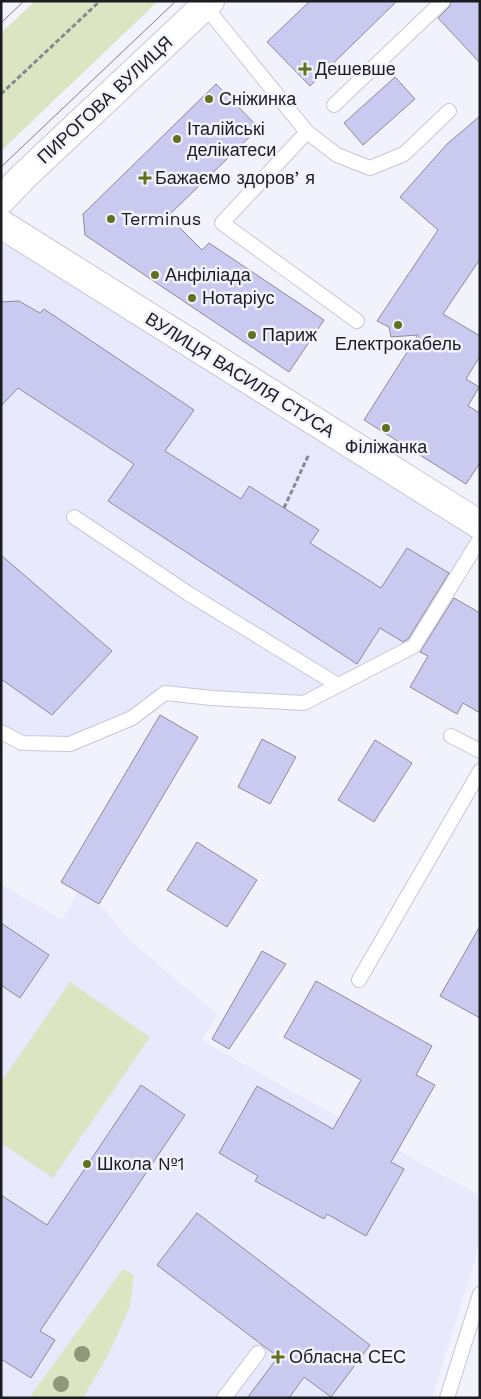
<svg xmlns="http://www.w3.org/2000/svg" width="481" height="1399" viewBox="0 0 481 1399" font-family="'Work Sans',sans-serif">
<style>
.built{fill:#e9e9fe}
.green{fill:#dce5c2}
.building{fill:#cacaf1;stroke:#8b8b98}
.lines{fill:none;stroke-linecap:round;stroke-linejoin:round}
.lane-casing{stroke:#c6c7d4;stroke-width:16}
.street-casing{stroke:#c6c7d4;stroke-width:30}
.secondary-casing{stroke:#c6c7d4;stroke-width:30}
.path{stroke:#898991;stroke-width:3;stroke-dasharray:5 2.5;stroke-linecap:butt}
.lane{stroke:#fff;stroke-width:14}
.street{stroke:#fff;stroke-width:28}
.secondary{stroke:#fff;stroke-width:28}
.tram{stroke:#7e7e86;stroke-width:1}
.tree{fill:#91977b}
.poi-dot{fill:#62711d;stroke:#f2f2fd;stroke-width:2}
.labels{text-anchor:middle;stroke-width:5;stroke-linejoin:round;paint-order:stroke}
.poi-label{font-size:18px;fill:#1b1b20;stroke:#f2f2fd;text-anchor:start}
.street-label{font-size:18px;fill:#1b1b20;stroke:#f2f2fd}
</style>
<rect width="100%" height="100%" fill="#f2f2fd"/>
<path class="built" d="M1,224L480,539L414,646L304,703L165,693L70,744L22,743L1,730Z
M1,884L62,920L78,891L99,904L132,942L218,1015L201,1040L480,1196V1244L432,1398H1Z"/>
<path class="green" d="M35,1H158L1,151V33Z
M70,982L150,1037L53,1178L1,1143V1082Z
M123,1269L134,1275L130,1306L109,1353L83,1398H35L31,1395Z"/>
<path class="building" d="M310,1H397L310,86L267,42Z
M452,1H480V63L438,18L449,7Z
M395,77L415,99L363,145L344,123Z
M216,84L259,128L168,216L202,250L209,243L324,320L289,372L85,235L83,214Z
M480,116V259L443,314L480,336V356L466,379L479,387L468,406L480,413V463L466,484L364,420L418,335L391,337L389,327L377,321L438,230L400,197L447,144Z
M19,301L40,313L44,309L194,410L165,451L241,499L249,486L319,530L310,543L381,588L407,548L449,573L408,639L403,642L380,628L357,664L108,501L134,464L18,388L1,406V302Z
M1,555L112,651L52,715L1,679Z
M454,598L480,613V713L463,703L457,714L410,687L428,656L420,652Z
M160,715L198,737L99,904L61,882Z
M262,739L296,757L270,804L238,787Z
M375,740L412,763L374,822L338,800Z
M197,842L257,880L227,927L167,890Z
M1,923L49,955L20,998L1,985Z
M480,926V1018L440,996Z
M262,951L286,964L229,1049L212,1039Z
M316,981L432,1046L416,1075L435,1085L391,1162L404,1169L366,1236L327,1214L324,1219L255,1181L258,1176L219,1153L257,1086L333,1129L361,1080L284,1037Z
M141,1085L185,1115L40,1331L55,1340L31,1378L1,1359V1195L47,1225Z
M197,1213L370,1345L331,1397L304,1377L289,1398H247L278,1357L157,1265Z"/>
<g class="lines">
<g class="lane-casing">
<path id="lane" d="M205,6L307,132L222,223L357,321
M334,105L443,1
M307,132L337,155L370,168L404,154L449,111
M74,517L189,594L338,685
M1,732L22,743L70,744L132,718L165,693L212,698L304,703L414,646L480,539
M451,736L480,751
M359,980L480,771
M224,1398L258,1353
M447,1398L480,1294"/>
</g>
<g class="street-casing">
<path id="street" d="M1,224L480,525"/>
</g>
<g class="secondary-casing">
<path id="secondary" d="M1,200L24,176L210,1"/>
</g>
<path class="path" d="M1,94L100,1
M284,508L309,454"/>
<use href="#lane" class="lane"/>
<use href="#street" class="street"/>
<use href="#secondary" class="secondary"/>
<path class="tram" d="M1,23L24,1
M1,167L176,1"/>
</g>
<g class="tree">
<circle cx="82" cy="1354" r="8"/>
<circle cx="61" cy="1384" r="8"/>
</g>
<g class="poi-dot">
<path d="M302.5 61.5h5v5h5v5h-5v5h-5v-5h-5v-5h5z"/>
<circle cx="209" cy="99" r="5"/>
<circle cx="177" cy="139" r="5"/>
<path d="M142.5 170.5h5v5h5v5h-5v5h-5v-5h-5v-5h5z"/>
<circle cx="111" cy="219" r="5"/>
<circle cx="155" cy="275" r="5"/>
<circle cx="192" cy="298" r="5"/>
<circle cx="398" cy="325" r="5"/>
<circle cx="252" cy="335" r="5"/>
<circle cx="386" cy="428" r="5"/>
<circle cx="87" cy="1164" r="5"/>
<path d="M275.5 1349.5h5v5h5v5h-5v5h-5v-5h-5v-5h5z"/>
</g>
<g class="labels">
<g class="poi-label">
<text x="315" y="75">Дешевше</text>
<text x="219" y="105">Сніжинка</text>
<text x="187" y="135">Італійські<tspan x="187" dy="21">делікатеси</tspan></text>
<text x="155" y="184">Бажаємо здоровʼя</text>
<text x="121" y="225">Terminus</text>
<text x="165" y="281">Анфіліада</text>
<text x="202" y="304">Нотаріус</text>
<text x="262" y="341">Париж</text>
<text x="398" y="350" text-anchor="middle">Електрокабель</text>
<text x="386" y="453" text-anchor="middle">Філіжанка</text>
<text x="97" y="1170">Школа №1</text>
<text x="289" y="1363">Обласна СЕС</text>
</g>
<g class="street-label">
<text transform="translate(105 100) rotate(-43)" y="6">ПИРОГОВА ВУЛИЦЯ</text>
<text transform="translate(240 375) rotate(32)" y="6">ВУЛИЦЯ ВАСИЛЯ СТУСА</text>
</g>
</g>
<rect width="481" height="1399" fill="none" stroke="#1b1b20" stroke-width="5"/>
</svg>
